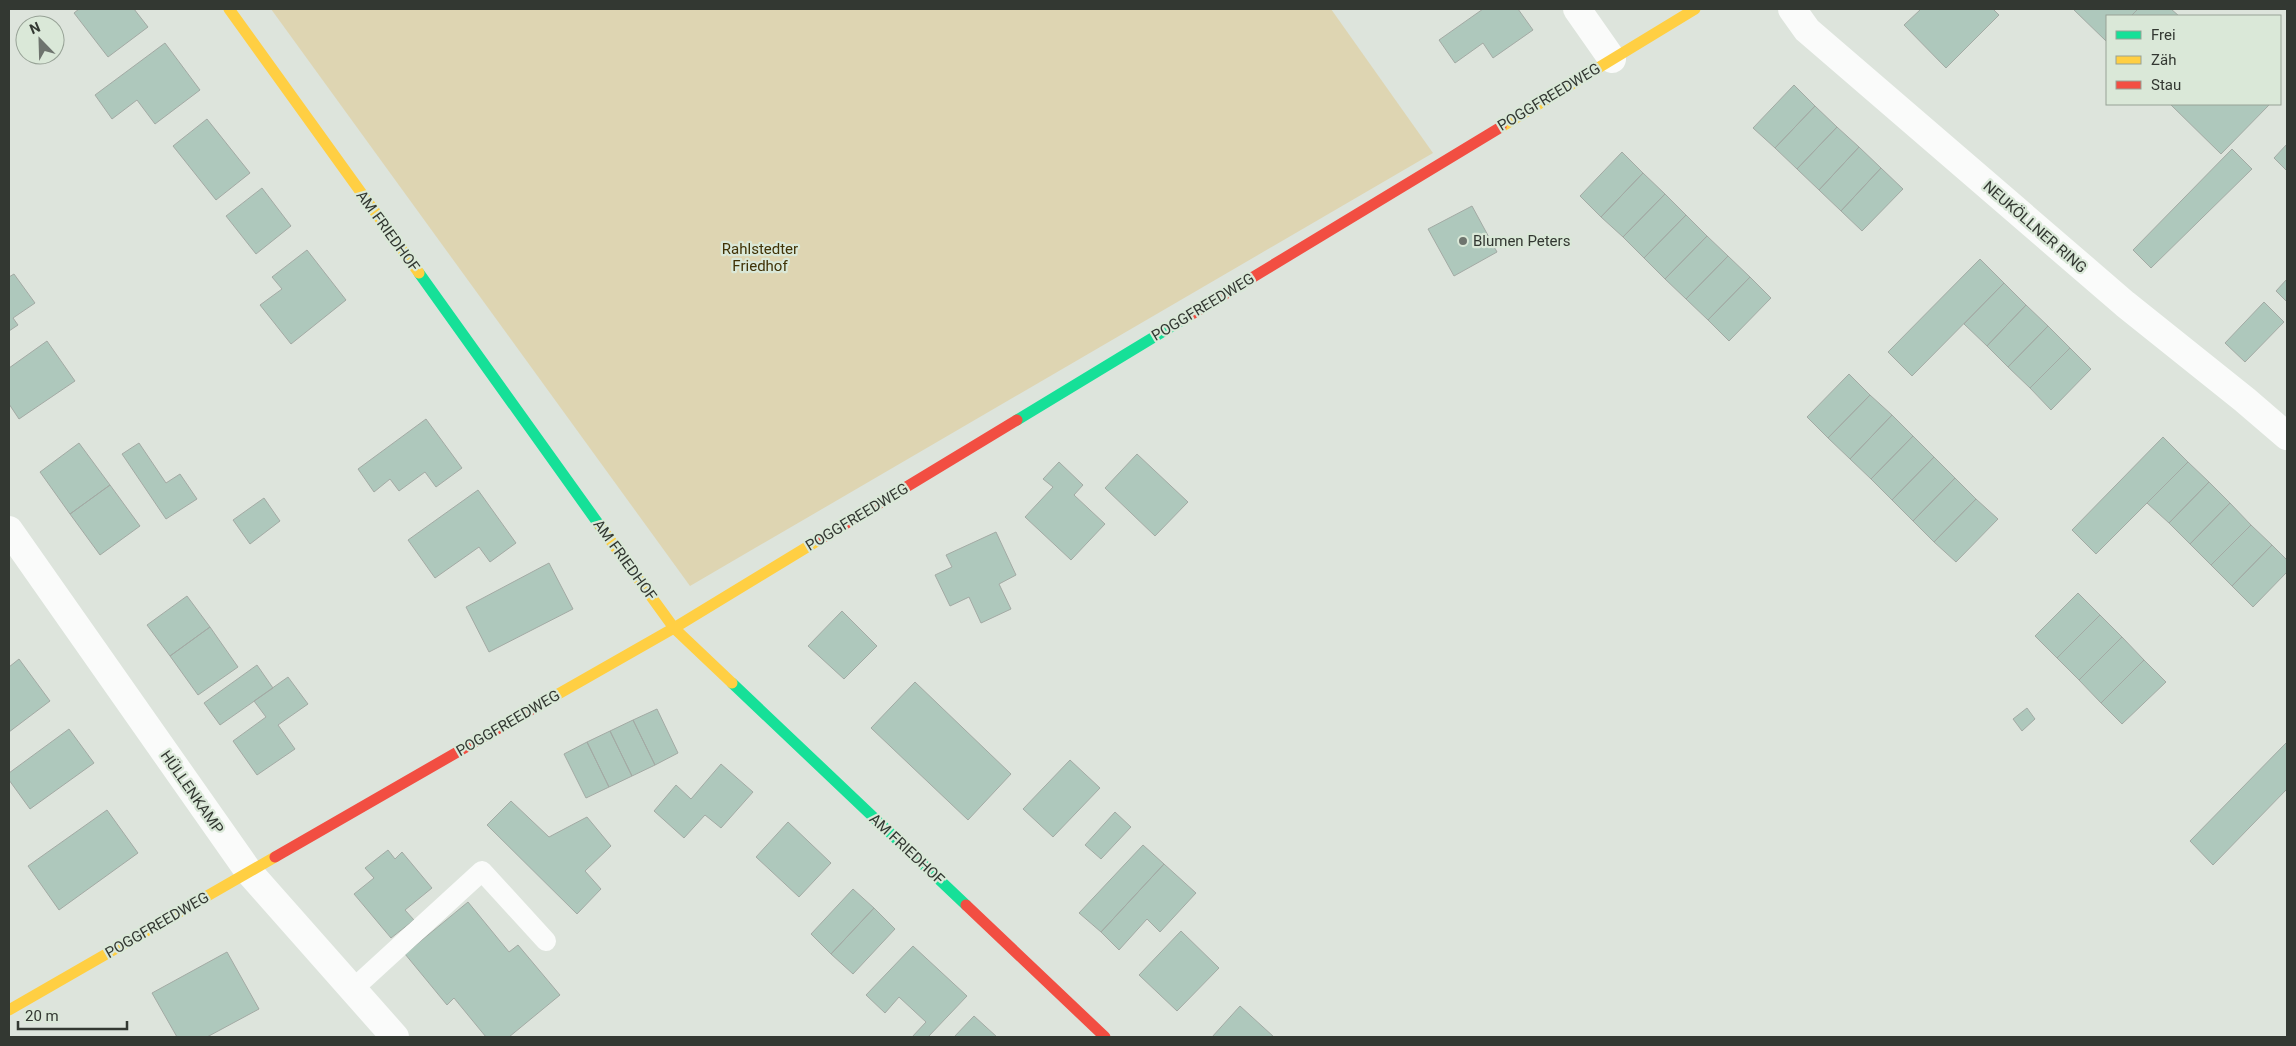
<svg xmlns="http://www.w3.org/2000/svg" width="2296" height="1046" viewBox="0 0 2296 1046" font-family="Roboto,sans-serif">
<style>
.green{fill:#ded5b2}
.building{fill:#aec8bc;stroke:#a3aaa4}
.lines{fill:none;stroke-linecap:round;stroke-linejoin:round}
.lane{stroke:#fafbfa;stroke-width:20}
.street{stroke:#fafbfa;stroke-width:28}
.fast{stroke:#16e098;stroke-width:11}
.slow{stroke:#ffcf43;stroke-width:11}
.jam{stroke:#f24e42;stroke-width:11}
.poi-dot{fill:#6e746e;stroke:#dae8d8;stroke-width:2}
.labels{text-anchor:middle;stroke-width:4.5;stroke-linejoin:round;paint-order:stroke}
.street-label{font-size:15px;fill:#333832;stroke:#dae8d8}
.poi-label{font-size:15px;fill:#333832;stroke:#dae8d8;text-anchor:start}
.park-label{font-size:15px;fill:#403206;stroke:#dae8d8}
</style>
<rect width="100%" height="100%" fill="#dde4dc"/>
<path class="green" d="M271,9H1331L1433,153L690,586Z"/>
<path class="building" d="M79,9H134L148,27L108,57L74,13Z
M1483,9H1518L1533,30L1493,58L1483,43L1455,63L1439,40Z
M1921,9H1993L1999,15L1946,68L1904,25Z
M2073,9H2138L2131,16H2107L2106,41Z
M2138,9H2171L2179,16H2131Z
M165,43L200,90L155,124L137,100L112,119L95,95Z
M1794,85L1815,106L1775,148L1753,128Z
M2170,104H2267L2269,105L2221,154Z
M1815,106L1837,127L1797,169L1775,148Z
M207,119L250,173L216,200L173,146Z
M1837,127L1859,147L1819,190L1797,169Z
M2287,144V171L2274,158Z
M1859,147L1881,168L1841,211L1819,190Z
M2232,149L2252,169L2151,268L2133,250Z
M1622,152L1643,173L1601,217L1580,196Z
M1881,168L1903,189L1862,231L1841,211Z
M1643,173L1665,194L1623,237L1601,217Z
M262,188L291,226L256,254L226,216Z
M1665,194L1686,215L1644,258L1623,237Z
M1472,206L1497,252L1454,276L1428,229Z
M1686,215L1707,236L1665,279L1644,258Z
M1707,236L1728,256L1686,299L1665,279Z
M307,250L346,300L291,344L260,305L282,289L272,277Z
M1728,256L1750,277L1708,320L1686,299Z
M1980,259L2004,283L1912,376L1888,352Z
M14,274L35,303L13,318L18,325L9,331V277Z
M1750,277L1771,298L1729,341L1708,320Z
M2287,279V302L2276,291Z
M2004,283L2026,305L1987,346L1964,324Z
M2264,302L2284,322L2245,362L2225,343Z
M2026,305L2048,326L2008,367L1987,346Z
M2048,326L2070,348L2030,388L2008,367Z
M47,341L75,381L19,419L9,404V368Z
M2070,348L2091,369L2051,410L2030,388Z
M1849,374L1870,395L1828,438L1807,417Z
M1870,395L1892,415L1850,459L1828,438Z
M1892,415L1913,436L1871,479L1850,459Z
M426,419L462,468L436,487L425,472L399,491L390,479L374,492L358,469Z
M1913,436L1934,457L1892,500L1871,479Z
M2163,437L2188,462L2096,554L2072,530Z
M79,443L110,485L70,514L40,472Z
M139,443L166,483L180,474L197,499L166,519L122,454Z
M1137,454L1188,502L1155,536L1105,488Z
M1934,457L1955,478L1913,521L1892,500Z
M1059,462L1083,485L1074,495L1105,524L1071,560L1025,517L1053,487L1043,479Z
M2188,462L2209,482L2169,523L2147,503Z
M1955,478L1976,499L1934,542L1913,521Z
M2209,482L2230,503L2190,544L2169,523Z
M110,485L140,526L100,555L70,514Z
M478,490L516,543L490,562L479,547L435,578L408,540Z
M264,498L280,521L250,544L233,520Z
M1976,499L1998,519L1956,562L1934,542Z
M2230,503L2251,525L2211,565L2190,544Z
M2251,525L2272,545L2232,586L2211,565Z
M996,532L1016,575L999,584L1011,609L981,623L969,597L950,606L935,575L952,567L946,555Z
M2272,545L2287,560V572L2253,607L2232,586Z
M549,563L573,609L489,652L466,607Z
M2078,593L2100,615L2057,658L2035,636Z
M187,596L210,627L170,656L147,625Z
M842,611L877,646L844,679L808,646Z
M2100,615L2122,637L2079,680L2057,658Z
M210,627L238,667L198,695L170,656Z
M2122,637L2144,660L2101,703L2079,680Z
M19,659L50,701L9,732V667Z
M2144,660L2166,682L2122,724L2101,703Z
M257,665L273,688L220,725L204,703Z
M288,677L308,704L278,725L295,749L257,775L233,741L266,717L254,701Z
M915,682L1011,774L968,820L871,728Z
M2027,708L2035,719L2022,731L2013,719Z
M657,709L678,753L655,765L633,720Z
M633,720L655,765L632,776L610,731Z
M69,729L94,763L30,809L9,780V773Z
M610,731L632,776L609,787L587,742Z
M587,742L609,787L586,798L564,754Z
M2287,742V789L2213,865L2190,841Z
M1070,760L1100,788L1053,837L1023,809Z
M721,764L753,792L721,828L705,815L684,838L654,811L676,785L691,799Z
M511,801L549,837L587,817L611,846L585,871L601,889L577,914L487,825Z
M107,810L138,853L59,910L28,866Z
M1115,812L1131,827L1101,859L1085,845Z
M788,822L831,863L799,897L756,857Z
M1143,845L1164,864L1101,932L1079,913Z
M388,850L395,859L402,852L432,888L405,910L414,920L391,938L354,894L374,878L365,868Z
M1164,864L1196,893L1160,932L1147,919L1119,950L1101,932Z
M853,889L874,908L831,954L811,934Z
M468,902L509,952L518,945L560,995L509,1037H486L454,998L447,1005L405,954Z
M874,908L895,929L853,974L831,954Z
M1181,931L1219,968L1177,1011L1139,975Z
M913,946L967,996L928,1037H912L926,1022L899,997L885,1013L866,995Z
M227,952L259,1009L207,1037H177L152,993Z
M1240,1006L1274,1037H1212Z
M974,1016L997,1037H954Z"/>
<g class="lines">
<path class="lane" d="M353,989L482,871L546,941"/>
<path class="street" d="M1577,9L1612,59
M1792,9L1807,30L2125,304L2245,400L2287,436
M9,530L249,872L395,1037"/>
<path class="fast" d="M419,273L600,526
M1017,420L1187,317
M732,683L966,905"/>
<path class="slow" d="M229,9L419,273
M1501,127L1695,9
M600,526L674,628L732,683
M553,697L674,628L822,538
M9,1010L275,857"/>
<path class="jam" d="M1187,317L1501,127
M822,538L1017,420
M275,857L553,697
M966,905L1105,1037"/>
</g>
<circle class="poi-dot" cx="1463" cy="241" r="5"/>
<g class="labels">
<g class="street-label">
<text transform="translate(1549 97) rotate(-31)" y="5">POGGFREEDWEG</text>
<text transform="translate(2035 227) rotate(41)" y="5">NEUKÖLLNER RING</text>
<text transform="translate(388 231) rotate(54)" y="5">AM FRIEDHOF</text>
<text transform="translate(1203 307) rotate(-31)" y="5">POGGFREEDWEG</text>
<text transform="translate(857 517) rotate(-31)" y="5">POGGFREEDWEG</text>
<text transform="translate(625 560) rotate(54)" y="5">AM FRIEDHOF</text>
<text transform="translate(508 723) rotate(-30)" y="5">POGGFREEDWEG</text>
<text transform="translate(192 792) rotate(55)" y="5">HÜLLENKAMP</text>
<text transform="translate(907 849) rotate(43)" y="5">AM FRIEDHOF</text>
<text transform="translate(157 925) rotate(-30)" y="5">POGGFREEDWEG</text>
</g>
<g class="poi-label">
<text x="1473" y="246">Blumen Peters</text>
</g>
<g class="park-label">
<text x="760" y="254">Rahlstedter<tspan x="760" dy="17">Friedhof</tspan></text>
</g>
</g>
<rect width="2296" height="1046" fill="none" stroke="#333832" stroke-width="20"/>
<rect x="2106" y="15" width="175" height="90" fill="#dae8d8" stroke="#97a296"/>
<rect x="2116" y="31" width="25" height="8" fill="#16e098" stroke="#97a296"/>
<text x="2151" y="40" font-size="15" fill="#333832">Frei</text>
<rect x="2116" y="56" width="25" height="8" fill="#ffcf43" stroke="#97a296"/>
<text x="2151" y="65" font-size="15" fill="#333832">Zäh</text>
<rect x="2116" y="81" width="25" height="8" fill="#f24e42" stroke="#97a296"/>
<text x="2151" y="90" font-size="15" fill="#333832">Stau</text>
<g transform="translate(40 40) rotate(337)"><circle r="24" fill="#dae8d8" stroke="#97a296"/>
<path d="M0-4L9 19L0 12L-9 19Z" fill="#6e746e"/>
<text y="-8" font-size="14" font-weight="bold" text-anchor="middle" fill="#333832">N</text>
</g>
<path d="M18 1021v8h109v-8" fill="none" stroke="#333832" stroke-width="2.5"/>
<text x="25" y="1021" font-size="15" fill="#333832" stroke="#dae8d8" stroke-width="4" paint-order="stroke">20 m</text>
</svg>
